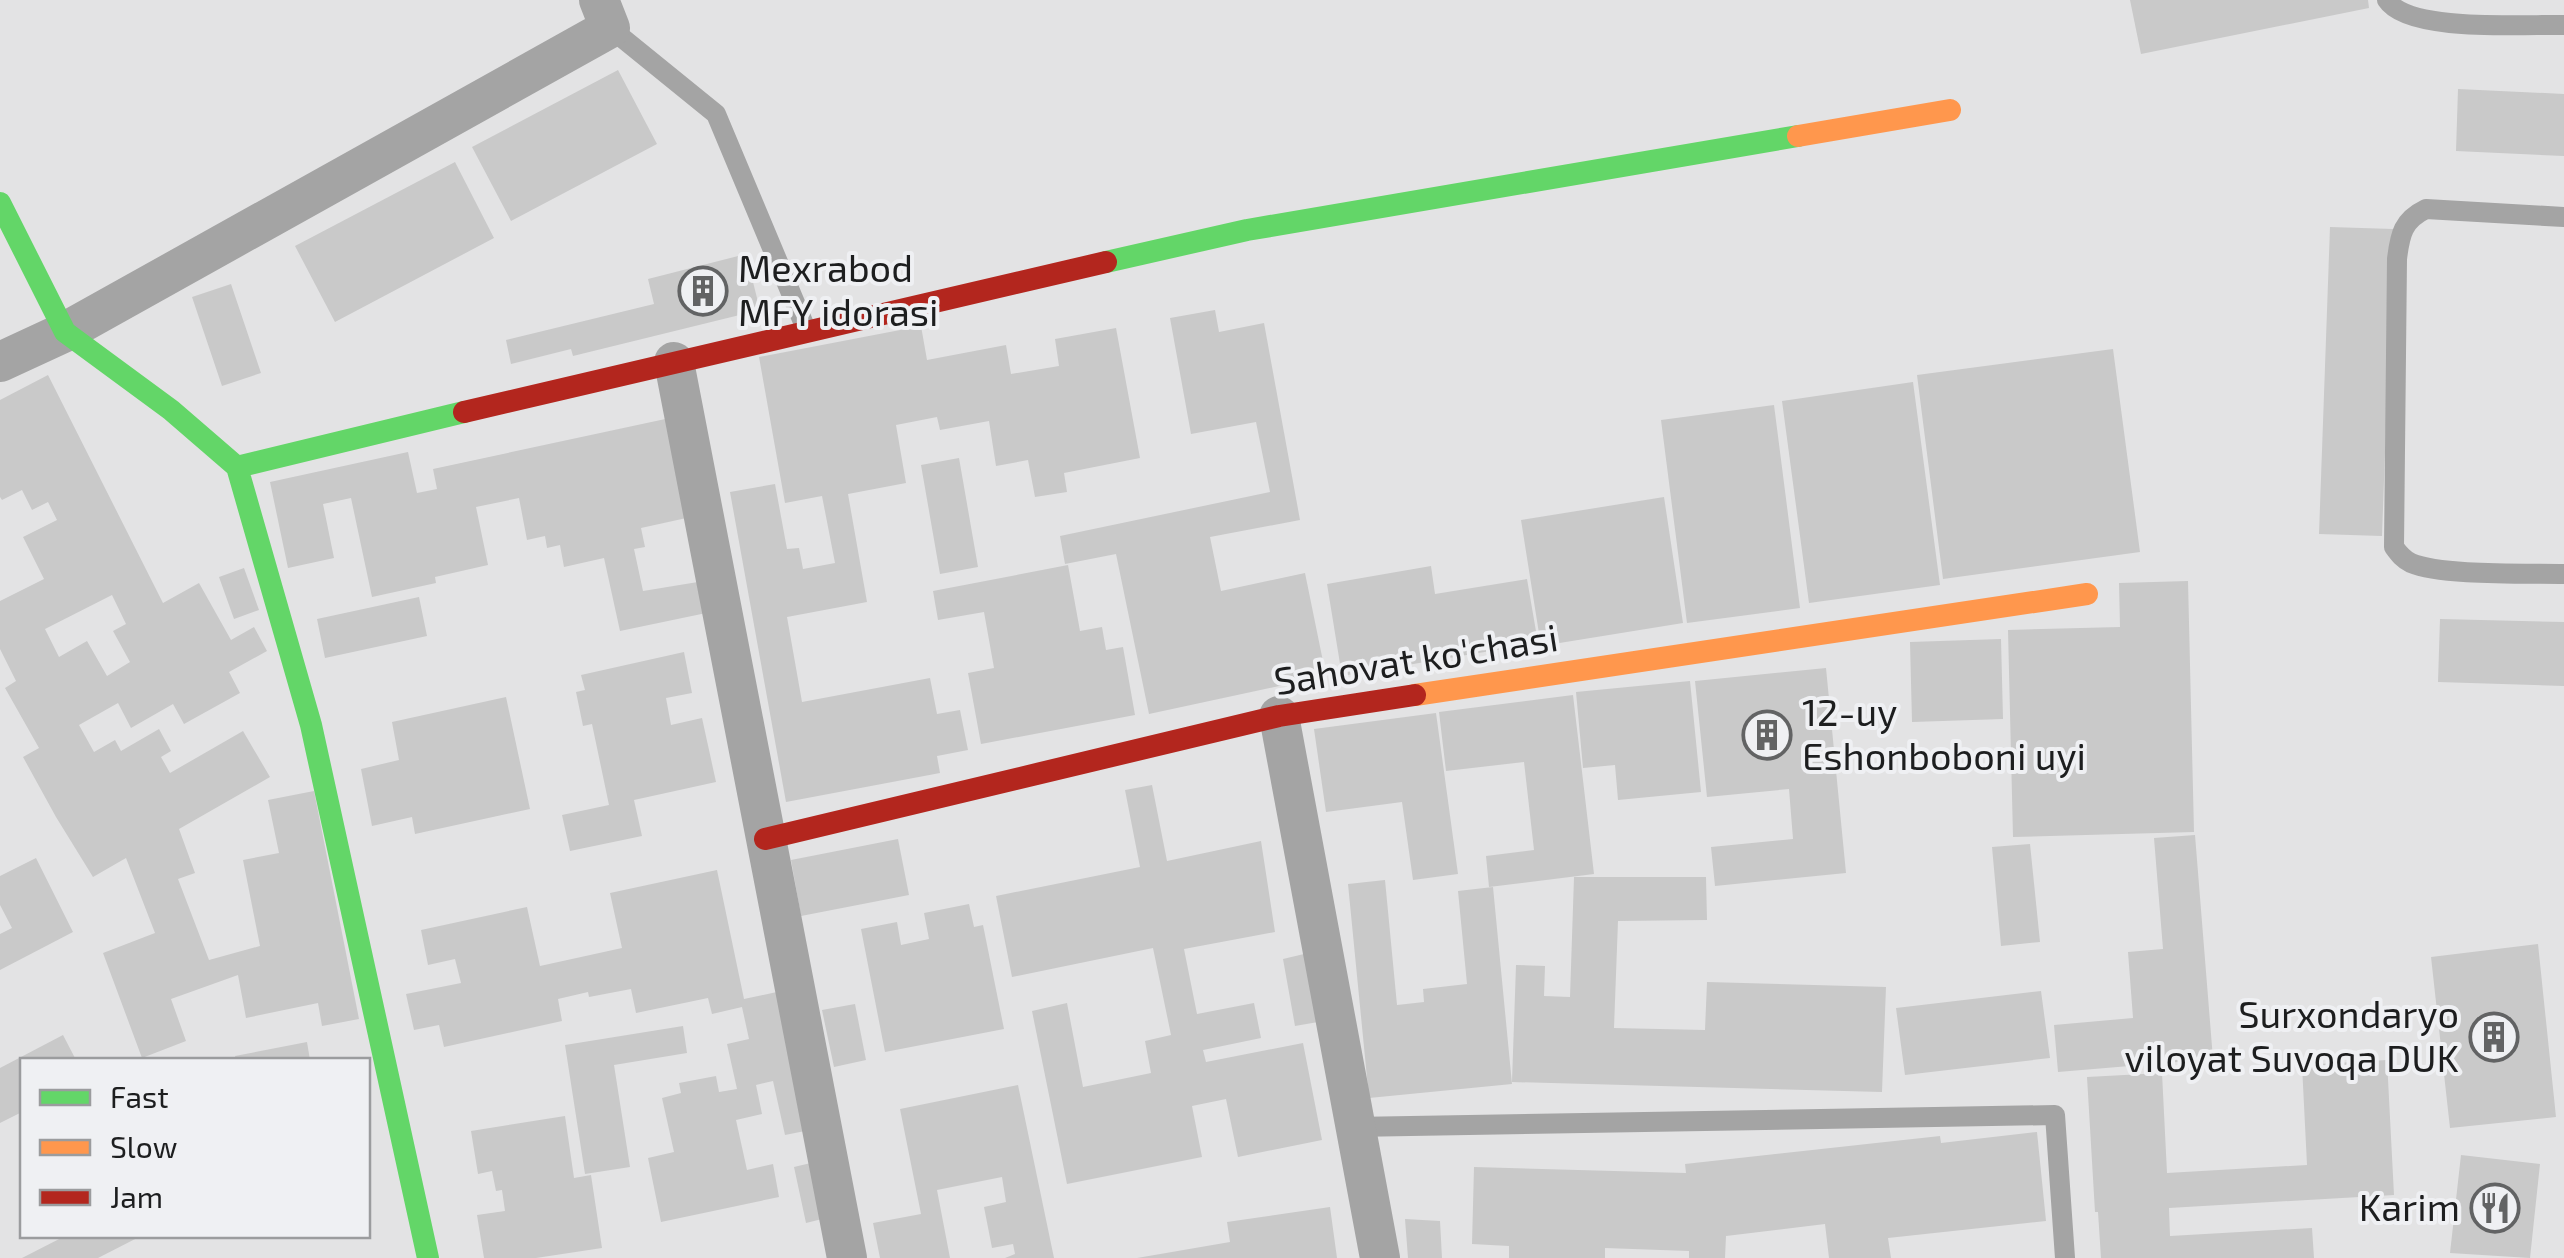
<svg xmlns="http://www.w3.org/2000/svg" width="2564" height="1258" viewBox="0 0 2564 1258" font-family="'Exo 2',sans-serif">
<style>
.building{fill:#c9c9c9;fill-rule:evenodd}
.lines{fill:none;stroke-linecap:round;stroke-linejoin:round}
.lane{stroke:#a4a4a4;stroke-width:20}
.street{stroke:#a4a4a4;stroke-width:40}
.fast{stroke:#63d668;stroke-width:22}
.slow{stroke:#ff974d;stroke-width:22}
.jam{stroke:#b3261e;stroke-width:22}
.labels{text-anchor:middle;stroke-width:8;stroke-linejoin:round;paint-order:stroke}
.poi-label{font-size:38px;fill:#1d1e1f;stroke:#eff0f3;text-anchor:start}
.street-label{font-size:38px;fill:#1d1e1f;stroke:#eff0f3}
</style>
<rect width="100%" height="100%" fill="#e3e3e4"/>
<path class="building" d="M2130,0H2368L2369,8L2141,54Z
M618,70L657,144L511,221L472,147Z
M2458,89L2564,94V156L2456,151Z
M455,162L494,238L335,322L295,246Z
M2330,227L2393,229L2382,536L2319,534Z
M746,254L760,310L573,356L571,349L511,364L506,340L654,304L648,279Z
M231,284L261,373L222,386L192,297Z
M1215,310L1219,332L1264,323L1300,520L1210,537L1221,591L1305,573L1326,676L1149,714L1116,554L1065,564L1060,536L1270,492L1256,422L1191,434L1170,318Z
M921,326L927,360L1006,345L1011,374L1059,366L1055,339L1116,328L1140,458L1064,473L1067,492L1035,497L1028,460L996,466L989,421L940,430L937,417L896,425L906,483L848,494L867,602L787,617L802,702L930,678L937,714L960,710L968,750L937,756L940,773L786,802L730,492L775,484L787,549L799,548L803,569L835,563L822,496L785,503L759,357Z
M2113,349L2140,552L1943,579L1917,375Z
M48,375L163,603L199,583L231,640L254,627L267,651L229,672L240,693L184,724L173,704L131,728L118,703L79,725L94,752L115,740L121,751L159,729L171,751L161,757L170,773L243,731L270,777L179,829L195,873L178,879L209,960L260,946L243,860L279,853L268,800L314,791L359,1019L322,1026L318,1003L246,1018L238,975L171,999L186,1041L142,1058L103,953L155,933L126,858L93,877L56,817L23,757L39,748L5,688L16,681L0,649V601L44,579L23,537L57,520L48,502L32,510L22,490L2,500L0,497V400ZM112,595L126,624L113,631L130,662L107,676L87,641L59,657L45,629Z
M1913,382L1940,585L1809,603L1782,401Z
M1774,405L1800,608L1687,623L1661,420Z
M670,418L691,517L641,528L645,547L634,549L643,591L704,581L711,612L620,631L604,558L564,567L560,545L547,548L545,536L527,540L519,498L476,507L488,565L435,577L436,583L372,597L351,498L323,504L334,558L288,568L270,482L408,452L417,493L437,489L433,469Z
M959,458L978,567L940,574L921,465Z
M1664,497L1683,623L1541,646L1521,520Z
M1068,565L1080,631L1102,627L1106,650L1123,647L1135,715L981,744L968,673L994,668L984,612L938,620L933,591Z
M1431,566L1435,594L1527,579L1538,643L1342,676L1327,584Z
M244,568L259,610L234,619L219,577Z
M2188,581L2194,832L2013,837L2008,630L2120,627L2119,583Z
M419,597L427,636L325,658L317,619Z
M2440,619L2564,622V686L2438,682Z
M2001,639L2003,719L1912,722L1910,642Z
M684,652L692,693L666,698L671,725L702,718L716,782L634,800L642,836L570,851L562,815L609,805L592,724L583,726L576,692L585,690L581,675Z
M1826,668L1846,873L1715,886L1711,847L1793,839L1789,789L1707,797L1695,681Z
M1690,681L1701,792L1618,800L1615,765L1583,768L1576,692Z
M1573,695L1594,874L1489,887L1486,856L1534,850L1524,762L1446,771L1439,712Z
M506,697L530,809L415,834L412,817L372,826L361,769L399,760L392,722Z
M1436,713L1458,874L1413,880L1402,802L1326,812L1314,729Z
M1152,785L1167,861L1261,841L1275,932L1184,949L1197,1014L1254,1003L1261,1038L1203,1050L1206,1062L1303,1043L1322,1140L1238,1157L1226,1099L1192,1106L1202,1157L1067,1184L1032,1011L1067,1003L1083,1087L1151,1073L1145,1041L1171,1035L1153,948L1012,977L996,896L1140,867L1125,790Z
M2195,835L2213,1059L2058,1072L2054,1025L2133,1018L2128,952L2163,949L2154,838Z
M898,839L909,895L801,916L791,860Z
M2030,844L2040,942L2001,946L1992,847Z
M36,858L73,932L0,970V934L12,928L0,905V876Z
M717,870L744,999L786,990L815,1129L785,1135L773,1081L756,1085L762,1114L736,1120L747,1170L773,1164L779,1197L661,1222L648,1158L674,1152L662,1098L681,1093L679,1083L716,1076L719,1092L737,1089L727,1044L749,1039L742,1007L712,1014L708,998L636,1013L631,989L589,997L588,992L558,999L562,1021L444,1047L439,1025L414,1030L406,994L461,983L455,959L428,965L421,930L527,907L540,966L622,948L610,893Z
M1574,877H1706L1707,920L1618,921L1614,1028L1705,1030L1707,982L1886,987L1882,1092L1512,1082L1516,965L1545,966L1544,996L1570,997Z
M1385,880L1397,1005L1424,1002L1423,989L1467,984L1458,891L1493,887L1512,1084L1369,1098L1348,884Z
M969,904L974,927L983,925L1004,1029L885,1052L861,929L897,922L901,945L929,939L924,913Z
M2538,944L2556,1117L2450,1128L2431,957Z
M1304,954L1318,1022L1295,1026L1283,959Z
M2041,991L2050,1058L1905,1075L1896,1008Z
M855,1004L866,1060L834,1067L822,1010Z
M683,1026L687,1053L614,1065L630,1167L585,1174L565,1045Z
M63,1035L76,1060H22V1112L0,1123V1068Z
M307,1042L310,1060H236L235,1056Z
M2387,1060L2394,1195L2169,1208L2170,1236L2312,1228L2314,1258H2101L2098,1212H2095L2087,1077L2162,1073L2167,1173L2307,1165L2302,1065Z
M1018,1085L1054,1258H1005L1015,1254L1013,1244L992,1248L984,1207L1006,1202L1002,1177L937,1190L950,1258H880L873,1223L921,1214L900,1109Z
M565,1116L574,1178L591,1175L602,1248L536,1258H484L477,1215L505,1211L502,1190L496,1191L492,1171L478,1174L471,1131Z
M2037,1132L2046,1221L1888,1238L1891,1258H1829L1825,1224L1726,1236L1725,1258H1689V1251L1605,1248V1258H1509V1246L1472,1244L1474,1167L1686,1173L1685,1164L1940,1136L1941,1143Z
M2461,1155L2540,1164L2530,1258L2450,1253Z
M815,1162L826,1218L806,1223L794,1167Z
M1330,1207L1337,1258H1137L1230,1242L1227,1222Z
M1405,1219L1440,1221L1442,1258H1408Z
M65,1236H141L98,1258H22Z"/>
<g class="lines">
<path class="lane" d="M2387,0C2408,33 2526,24 2564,25
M610,28L716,114L806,329
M2564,217L2426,209C2403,220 2400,234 2397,259L2394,547C2399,554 2403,559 2411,563C2442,576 2527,573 2564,574
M1353,1127L2055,1115L2065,1258"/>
<path class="street" d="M0,362L65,332L610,28L599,0
M674,362L847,1258
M1279,716L1380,1258"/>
<path class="fast" d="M0,203L65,332L171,410L237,467L464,412
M1106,262L1247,230L1798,136
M237,467L311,725L428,1258"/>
<path class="slow" d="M1798,136L1950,110
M1415,695L2087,594"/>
<path class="jam" d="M464,412L1106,262
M765,839L1279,716L1415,695"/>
</g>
<defs>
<g id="building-ring" transform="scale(2.5)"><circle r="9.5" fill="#eff0f3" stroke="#626364" stroke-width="1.5"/><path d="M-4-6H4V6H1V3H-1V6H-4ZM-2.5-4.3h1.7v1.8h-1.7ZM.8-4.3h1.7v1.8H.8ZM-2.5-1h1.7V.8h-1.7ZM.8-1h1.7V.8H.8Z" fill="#626364"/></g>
<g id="restaurant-ring" transform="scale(2.5)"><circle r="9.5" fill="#eff0f3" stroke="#626364" stroke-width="1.5"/><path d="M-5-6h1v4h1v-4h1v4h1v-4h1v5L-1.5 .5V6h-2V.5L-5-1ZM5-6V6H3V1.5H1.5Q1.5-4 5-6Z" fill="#626364"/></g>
</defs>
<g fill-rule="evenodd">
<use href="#building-ring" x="703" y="291"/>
<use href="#building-ring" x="1767" y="735"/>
<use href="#building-ring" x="2494" y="1037"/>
<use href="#restaurant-ring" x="2495" y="1208"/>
</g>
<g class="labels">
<g class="poi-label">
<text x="738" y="282">Mexrabod<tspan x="738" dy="44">MFY idorasi</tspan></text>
<text x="1802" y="726">12-uy<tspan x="1802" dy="44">Eshonboboni uyi</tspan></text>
<text x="2459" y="1028" text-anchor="end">Surxondaryo<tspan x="2459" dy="44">viloyat Suvoqa DUK</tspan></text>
<text x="2460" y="1221" text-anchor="end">Karim</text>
</g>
<g class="street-label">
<text transform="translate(1416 660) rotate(-9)" y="13">Sahovat ko'chasi</text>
</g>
</g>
<rect x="20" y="1058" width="350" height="180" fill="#eff0f3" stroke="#9b9c9e" stroke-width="2.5"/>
<rect x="40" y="1090" width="50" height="15" fill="#63d668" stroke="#9b9c9e" stroke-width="2.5"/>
<text x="110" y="1108" font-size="30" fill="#1d1e1f">Fast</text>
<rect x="40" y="1140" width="50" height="15" fill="#ff974d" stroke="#9b9c9e" stroke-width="2.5"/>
<text x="110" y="1158" font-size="30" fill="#1d1e1f">Slow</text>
<rect x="40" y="1190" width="50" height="15" fill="#b3261e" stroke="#9b9c9e" stroke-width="2.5"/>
<text x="110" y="1208" font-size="30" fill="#1d1e1f">Jam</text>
</svg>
